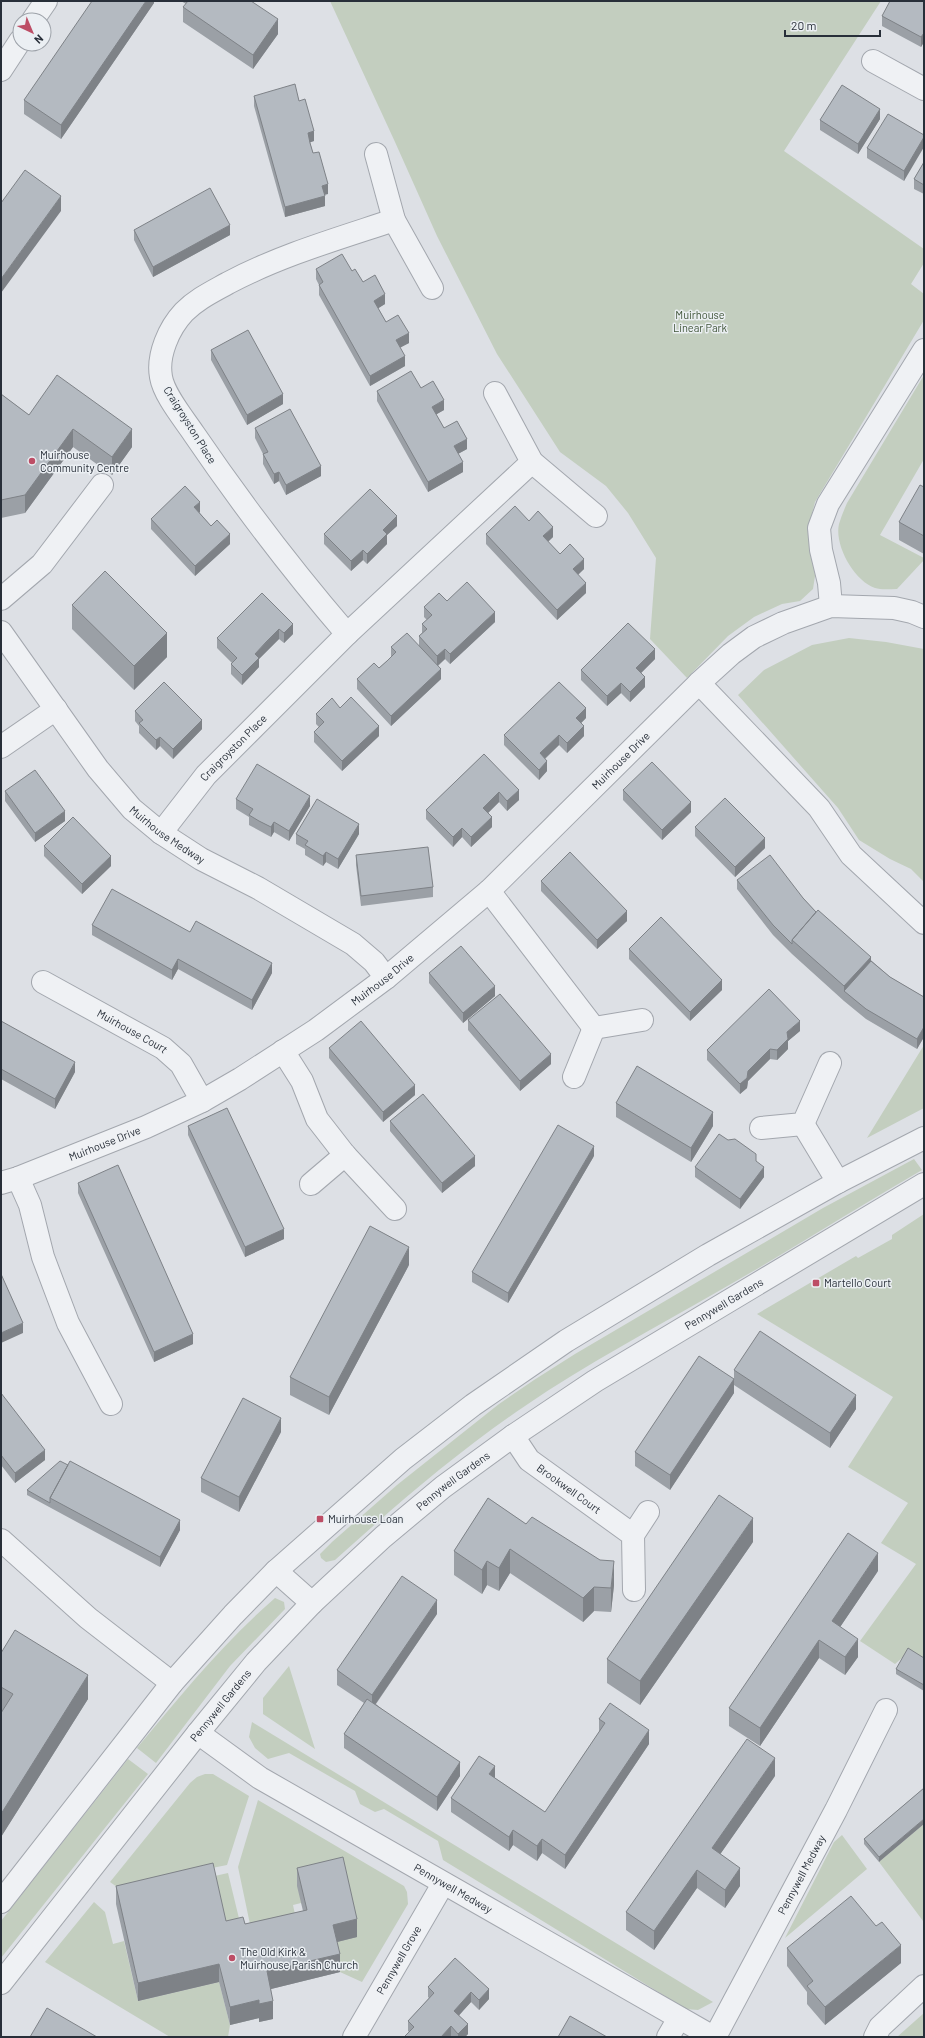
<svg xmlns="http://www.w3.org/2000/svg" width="925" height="2038" viewBox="0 0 925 2038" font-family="Barlow,sans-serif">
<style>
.green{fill:#c3cebf}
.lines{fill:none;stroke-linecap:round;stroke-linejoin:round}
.minor-casing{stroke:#a3a7ae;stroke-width:24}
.minor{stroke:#eff1f4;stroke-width:22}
.wall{fill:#9ba0a6}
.shaded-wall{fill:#7e8287}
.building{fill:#b4bac1;stroke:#7e8287}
.poi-dot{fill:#bd4e66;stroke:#ebeff3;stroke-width:1.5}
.labels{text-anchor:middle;stroke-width:3;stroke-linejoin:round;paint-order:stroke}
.park-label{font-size:11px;fill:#3e5337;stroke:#ebeff3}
.street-label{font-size:11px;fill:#282f39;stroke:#ebeff3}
.poi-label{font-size:11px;fill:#282f39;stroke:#ebeff3;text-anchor:start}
</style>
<rect width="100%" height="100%" fill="#dde0e5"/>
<path class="green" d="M330,1H881L784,151L924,249V263L911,284L924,294V320L815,502L810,522L815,576L813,589L800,601L782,604L754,617L728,636L687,678L650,639L656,558L628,513L606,486L560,452L497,354L437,236L395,142Z
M924,375V459L880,535L924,558V560L897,589C890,589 881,590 875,588C854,581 834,545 839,524C841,517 844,510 847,503Z
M849,638L886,642L924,649V882L911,869L890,859L859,840L838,808L738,695L764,670L812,645Z
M924,1045V1108L867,1138Z
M914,1159L922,1170C853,1210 786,1253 717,1292C653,1329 586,1364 525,1406C457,1452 395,1506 335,1560L326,1562L321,1558L320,1554L332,1542L397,1485L499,1404L534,1380L575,1354L823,1208Z
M924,1214V1663L908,1653L895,1664L860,1641L916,1564L881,1543L908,1503L848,1467L893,1397L757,1314L856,1256L858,1258L892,1239V1235Z
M275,1598L284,1602L285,1609L230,1666L156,1763L137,1748C181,1695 223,1643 275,1598Z
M289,1666L315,1749L263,1714V1698Z
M252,1722L713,2002L698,2010L686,2009L443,1860L438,1841L384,1809L375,1812L360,1804L355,1791L289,1753L268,1759L255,1748L249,1737Z
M128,1759L148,1774L1,1958V1921Z
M205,1774H213L249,1796L227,1865L117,1887L110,1882L190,1783L197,1777Z
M258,1800L404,1886L407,1892L408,1904L362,1982L340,1972L333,1943L301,1903L293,1905L296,1919L251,1929L238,1867Z
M924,1824V1920L923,1921L879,1862Z
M842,1835L867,1869L785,1938L834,1842Z
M228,1873L243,1935L157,1889Z
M94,1902L105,1912L113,1944L124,1941L138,2001L219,1982L230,2025L228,2037H170L45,1962Z
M924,2013V2037H897Z"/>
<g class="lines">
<g class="minor-casing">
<g id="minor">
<path d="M33,20L46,1"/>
<path d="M873,61L924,89"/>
<path d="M1,70L20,41"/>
<path d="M376,154L394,220L432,288"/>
<path d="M495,393L532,462L596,516"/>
<path d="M1,599L42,564L102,485"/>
<path d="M831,606L829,583L821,550L819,528L828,504L924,350"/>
<path id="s1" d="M1,632L98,769L132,809L161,833L201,859L258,888L353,944L374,962L386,978"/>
<path d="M347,634C292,570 241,503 194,434C184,419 164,395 161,377C157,355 169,328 184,312C197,299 212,292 228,283C281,255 337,239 394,220"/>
<path d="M699,683L819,808L851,855L924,923"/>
<path d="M1,747L56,709"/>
<path id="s2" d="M161,833L206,775L347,634L532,462"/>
<path d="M489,891L594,1028"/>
<path id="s3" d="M43,982L163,1048L181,1064L202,1101"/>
<path d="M283,1051L302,1081L317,1119L345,1155L395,1209"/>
<path d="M574,1077L594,1028L642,1020"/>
<path d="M803,1124L838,1182"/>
<path d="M761,1128L803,1124L830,1063"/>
<path d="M18,1178L30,1205L43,1257L68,1323L111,1404"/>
<path id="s4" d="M1,1183L18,1178L146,1127L202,1101L240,1079L316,1030L386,978L489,891L699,683L731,654L754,637L783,623L831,606L894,608L912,612L924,617"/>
<path d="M311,1184L345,1155"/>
<path id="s5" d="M513,1436L529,1460L633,1535L634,1590"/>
<path d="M633,1535L648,1512"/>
<path d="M1,1540L88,1618L172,1683"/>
<path d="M276,1571L312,1603"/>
<path id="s6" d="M198,1733L260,1778L713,2037"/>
<path d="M1,1902L172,1683L233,1615L276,1571L403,1459L473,1405L566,1341L708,1255L838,1182L924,1138"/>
<path id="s7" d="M1,1983L198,1733L256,1662L312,1603L383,1537L443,1487L513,1436L595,1381L924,1184"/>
<path id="s8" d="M354,2037L443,1884"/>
<path d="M668,2037L679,2018"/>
<path id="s9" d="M715,2037L836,1810L886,1710"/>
<path d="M875,2037L880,2027L924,1986"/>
</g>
</g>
<use href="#minor" class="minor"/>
</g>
<path class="wall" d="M154,1V3L61,139L24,114V100Z
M181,1H251L278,34L253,69L183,22V7L186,4Z
M924,1V42L921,47L882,26V16Z
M254,96L299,101L314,141L310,142L313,153L328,194L324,195L325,206L285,217L254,106Z
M880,119L858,154L820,130V120Z
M924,135L904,181L867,158V148Z
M924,162V194L914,189V179Z
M134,230L230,235L153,277L134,240Z
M316,269L352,271L385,304L378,308L386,322L409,343L400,347L405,366L370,386L319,295V285L316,279Z
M211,350L283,404L247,425L211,360Z
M421,388L444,410L436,414L444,428L467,449L458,454L463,472L428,492L377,401V391Z
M1,394L29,415L132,447L112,475L73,447L25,513L1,518Z
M255,428L321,476L286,495L279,481L274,484L263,464V454L255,438Z
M924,487V554L899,540V522Z
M199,512L211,526L230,544L195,576L151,529V519L200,512Z
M529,521L553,537L548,542L560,554L584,569L578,575L586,593L557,620L486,544V534Z
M397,526L387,535V544L367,564L363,560L351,571L324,544V534Z
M262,593L293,634L284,643L279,639L259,659V667L242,685L231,674V664L232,663L217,648V638Z
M447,601L495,622L450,664L445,659L438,666L441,679L391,726L357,689V679L379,668L391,657V647L419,646V636L422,633V624L427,620L424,617V607Z
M72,605L167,657L134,690L72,629Z
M655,659L641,673L645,687L630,702L621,693L607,706L581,680V670Z
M340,708L379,736L342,771L314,742V732L319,727L316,724V714Z
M135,711L202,729L173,759L160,746L156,750L139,733V726L135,721Z
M586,718L581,723L584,736L567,753L559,745L545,759L547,771L539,780L504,745V735Z
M484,754L519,800L507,811L499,802L488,813L492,827L471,847L462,837L453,847L426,819V810Z
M623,790L691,812L662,840L623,800Z
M5,791L65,821L35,842L5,801Z
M236,799L310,806L289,841L274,832L271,837L249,825V817L236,809Z
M695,827L765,848L735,877L695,836Z
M296,834H359L338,869L326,862L323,866L305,855V849L296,844Z
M44,846L111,866L82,894L44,856Z
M356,855L433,887V897L361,906L356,865Z
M737,880L803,898L816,912L890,977L924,997V1037L917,1049L866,1019L844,1001L792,954L773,935L737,889Z
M541,881L627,921L597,949L541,891Z
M92,925L190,932L272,973L252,1010L178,969L172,980L92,935Z
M629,949L722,990L690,1021L629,959Z
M429,973L495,996L463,1023L429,983Z
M468,1020L551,1064L520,1091L468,1030Z
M1,1021L75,1072L55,1109L1,1079Z
M800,1031L788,1041V1049L777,1060L770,1059L748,1081L747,1088L740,1094L707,1060V1050Z
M329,1048L415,1095L383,1122L329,1058Z
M616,1103L713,1126L691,1162L616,1117Z
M390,1121L475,1166L442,1193L390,1131Z
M188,1126L284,1239L245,1257L188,1135Z
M594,1156L508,1303L472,1282V1272Z
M756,1161L764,1177L740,1209L695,1177V1167Z
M78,1183L193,1344L154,1362L78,1193Z
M409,1265L329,1415L290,1395V1377Z
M734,1370L856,1409L830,1448L734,1385V1393L670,1490L635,1466V1452L734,1379Z
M1,1393L45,1460L15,1483L1,1465Z
M281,1432L239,1512L201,1492V1478Z
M27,1490L180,1530L160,1567L27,1495Z
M488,1498L614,1585L611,1612L594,1611L583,1622L510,1573L499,1591L487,1585L482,1594L454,1575V1551Z
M753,1542L640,1705L607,1683V1659Z
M878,1571L840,1627L858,1657L845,1675L819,1658L760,1746L729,1726V1708Z
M437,1614L376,1704L460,1776L437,1811L344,1748V1734L364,1703L337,1685V1670Z
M1,1653L88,1699L1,1837V1713L2,1711H1Z
M924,1658V1691L896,1674V1669Z
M599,1719L649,1744L565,1869L542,1853L537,1861L513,1845L509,1851L451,1812V1798L495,1778L545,1812L599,1732Z
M775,1776L720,1854L740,1886L725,1908L697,1888L654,1950L626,1930V1912Z
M924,1788L879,1862L864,1844V1839Z
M297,1868L357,1937L337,1942L340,1972L271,1989L273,2019L259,2022V2018L230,2025L219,1982L138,2001L116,1904V1886L226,1921L245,1924L303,1911L297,1886Z
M787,1948L901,1963L825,2025L807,2004V1992L787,1966Z
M455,1958L489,1999L479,2010L471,2002L459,2015L468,2034L465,2037H452L451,2036L409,2032L408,2031V2021L429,1998L428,1997V1987Z"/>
<path class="shaded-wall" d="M146,1H154V3L61,139V125Z
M278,19V34L253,69V55Z
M924,33V42L921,47V37Z
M880,109V119L858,154V144Z
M314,131V141L308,143V133Z
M924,137V147L904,181V171Z
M328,184V194L322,195V186Z
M61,196V211L1,293V279Z
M325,196V206L285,217V207Z
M230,225V235L153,277V267Z
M385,294V304L374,311V301Z
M409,333V343L396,350V340Z
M405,356V366L370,386V376Z
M283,394V404L247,425V415Z
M444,400V410L432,417V407Z
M73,429V447L25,513V495Z
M132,429V447L112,475V457Z
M467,439V449L454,456V446Z
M463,462V472L428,492V482Z
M321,466V476L286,495V485Z
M279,472V481L274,484V474Z
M200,502V512L194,517V507Z
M397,516V526L387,535V544L367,564V554L383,530Z
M553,527V537L543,546V536Z
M230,534V544L195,576V566Z
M363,550V560L351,571V561Z
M584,559V569L573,579V569Z
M586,583V593L557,620V610Z
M495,612V622L450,664V654Z
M293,624V634L284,643V633Z
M279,629V639L259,659V667L242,685V675L255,654Z
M167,633V657L134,690V666Z
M445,649V659L437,666V656Z
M655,649V659L636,678V668Z
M441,669V679L391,726V716Z
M645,677V687L630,702V692Z
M621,683V693L607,706V696Z
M586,708V718L576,728V718Z
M202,720V729L173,759V749Z
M379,726V736L342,771V761Z
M584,726V736L567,753V743Z
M559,735V745L540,763V753Z
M160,737V746L156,750V740Z
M547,761V771L539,780V770Z
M519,790V800L507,811V801Z
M499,792V802L483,818V808Z
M310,796V806L289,841V831Z
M691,802V812L662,840V830Z
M65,811V821L35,842V833Z
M492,817V827L471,847V837Z
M274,822V832L271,837V827Z
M359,824V834L338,869V859Z
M462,828V837L453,847V837Z
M765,838V848L735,877V867Z
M326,852V862L323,866V856Z
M111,856V866L82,894V884Z
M627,911V921L597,949V940Z
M871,957V971L844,991V986Z
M178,959V969L172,980V970Z
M272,963V973L252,1010V1000Z
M722,980V990L690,1021V1012Z
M495,986V996L463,1023V1013Z
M800,1021V1031L788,1041V1049L777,1060V1050L787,1032Z
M924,1027V1037L917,1049V1039Z
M770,1049V1059L748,1081L747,1088L740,1094V1084L748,1071Z
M551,1054V1064L520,1091V1081Z
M75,1062V1072L55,1109V1099Z
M415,1085V1095L383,1122V1112Z
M713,1112V1126L691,1162V1148Z
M594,1146V1156L508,1303V1293Z
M475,1156V1166L442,1193V1183Z
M764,1167V1177L740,1209V1199Z
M284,1229V1239L245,1257V1247Z
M409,1247V1265L329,1415V1397Z
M23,1323V1333L1,1343V1333Z
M193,1334V1344L154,1362V1352Z
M734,1379V1393L670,1490V1475Z
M856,1395V1409L830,1448V1433Z
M281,1418V1432L239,1512V1497Z
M45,1450V1460L15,1483V1473Z
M753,1518V1542L640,1705V1681Z
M180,1520V1530L160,1567V1557Z
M510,1549V1573L499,1591V1568Z
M878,1553V1571L832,1639V1621Z
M487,1561V1585L482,1594V1570Z
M614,1561V1585L611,1612V1588Z
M594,1587V1611L583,1622V1598Z
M437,1600V1614L372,1709V1695Z
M858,1639V1657L845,1675V1657Z
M819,1640V1658L760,1746V1728Z
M88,1675V1699L1,1837V1814Z
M649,1730V1744L565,1869V1855Z
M775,1758V1776L712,1866V1848Z
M460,1762V1776L437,1811V1797Z
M495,1766V1780L489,1774Z
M924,1819V1824L879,1862V1857Z
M513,1830V1845L509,1851V1837Z
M542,1839V1853L537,1861V1846Z
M740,1868V1886L725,1908V1890Z
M697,1870V1888L654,1950V1931Z
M357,1919V1937L333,1943V1925Z
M901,1945V1963L825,2025V2007Z
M340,1954V1972L267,1990V1971Z
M219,1964V1982L138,2001V1983Z
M489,1989V1999L479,2010V2000Z
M471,1992V2002L454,2021V2011Z
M259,2000V2018L230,2025V2007Z
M273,2001V2019L259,2022V2004Z
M468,2024V2034L465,2037H458V2034Z
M451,2026V2036L450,2037H441Z"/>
<path class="building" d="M92,1H146L61,125L24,100Z
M188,1H251L278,19L253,55L183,7Z
M890,1H924V33L921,37L882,16Z
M295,84L299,101L305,99L314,131L308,133L310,143L313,153L319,152L328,184L322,186L325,196L285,207L254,96Z
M842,85L880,109L858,144L820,120Z
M888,114L924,135V137L904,171L867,148Z
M924,162V185L914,179Z
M25,170L61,196L1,279V203Z
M210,188L230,225L153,267L134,230Z
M342,254L352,271L355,269L363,282L375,275L385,294L374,301L386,322L398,315L409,333L396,340L405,356L370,376L319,285L323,282L316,269Z
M248,330L283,394L247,415L211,350Z
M411,371L421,388L433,381L444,400L432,407L444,428L457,421L467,439L454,446L463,462L428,482L377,391Z
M57,375L132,429L112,457L73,429L25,495L1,500V394L29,415Z
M290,409L321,466L286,485L279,472L274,474L263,454L268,452L255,428Z
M920,485L924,487V536L899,522Z
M185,486L200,502L194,507L211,526L217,520L230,534L195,566L151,519Z
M370,489L397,516L383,530L387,534L367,554L363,550L351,561L324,534Z
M515,506L529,521L538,511L553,527L543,536L560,554L570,544L584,559L573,569L586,583L557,610L486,534Z
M105,571L167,633L134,666L72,605Z
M467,582L495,612L450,654L445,649L437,656L419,636L427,629L422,624L432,615L424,607L439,593L447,601Z
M262,593L293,624L284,633L279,629L266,642L255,654L259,658L242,675L231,664L237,658L217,638Z
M628,623L655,649L636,668L645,677L630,692L621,683L607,696L581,670Z
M407,633L441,669L391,716L357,679L374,663L379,668L387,661L396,652L391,647Z
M164,682L202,720L173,749L160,737L156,740L139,723L143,720L135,711Z
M559,682L586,708L576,718L584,726L567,743L559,735L540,753L547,761L539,770L504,735Z
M351,697L379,726L342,761L314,732L324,722L316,714L332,698L340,708Z
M484,754L519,790L507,801L499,792L483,808L492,817L471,837L462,828L453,837L426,810Z
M652,762L691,802L662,830L623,790Z
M257,764L310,796L289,831L274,822L271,827L259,821L249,815L253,809L236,799Z
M35,770L65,811L35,833L5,791Z
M725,798L765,838L735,867L695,827Z
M317,799L359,824L338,859L326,852L323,856L305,845L308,841L296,834Z
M73,817L111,856L82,884L44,846Z
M428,847L433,887L361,896L356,855Z
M570,852L627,911L597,940L541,881Z
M770,855L803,898L816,912L792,940V944L773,925L737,880Z
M112,889L190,932L196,921L272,963L252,1000L178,959L172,970L92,925Z
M818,910L871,957L844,986L792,940Z
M661,917L722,980L690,1012L629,949Z
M461,946L495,986L463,1013L429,973Z
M871,961L890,977L924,997V1027L917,1039L866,1009L844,991Z
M769,989L800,1021L787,1032L788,1039L777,1050L770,1049L748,1071L747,1078L740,1084L707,1050Z
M500,994L551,1054L520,1081L468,1020Z
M1,1021L75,1062L55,1099L1,1069Z
M361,1021L415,1085L383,1112L329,1048Z
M637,1066L713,1112L691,1148L616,1103Z
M423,1094L475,1156L442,1183L390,1121Z
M227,1108L284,1229L245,1247L188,1126Z
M558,1125L594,1146L508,1293L472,1272Z
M719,1134L728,1140L735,1139L756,1154V1161L764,1167L740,1199L695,1167Z
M118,1165L193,1334L154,1352L78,1183Z
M370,1226L409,1247L329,1397L290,1377Z
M1,1274L23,1323L1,1333Z
M760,1331L856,1395L830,1433L734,1370Z
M699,1356L734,1379L670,1475L635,1452Z
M1,1393L45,1450L15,1473L1,1455Z
M243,1398L281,1418L239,1497L201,1478Z
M60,1461L68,1465L50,1498V1503L27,1490Z
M70,1461L180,1520L160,1557L50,1498Z
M719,1495L753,1518L640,1681L607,1659Z
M488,1498L526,1524L532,1517L600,1560L614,1561L611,1588L594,1587L583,1598L510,1549L499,1568L487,1561L482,1570L454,1551Z
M848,1533L878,1553L832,1621L858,1639L845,1657L819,1640L760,1728L729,1708Z
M402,1576L437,1600L372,1695L337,1670Z
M15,1630L88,1675L1,1814V1713L13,1694L1,1687V1653Z
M908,1648L924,1658V1685L896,1669Z
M367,1699L460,1762L437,1797L344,1734Z
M610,1703L649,1730L565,1855L542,1839L537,1846L513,1830L509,1837L451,1798L479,1756L495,1766L489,1774L545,1812L605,1723L599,1719Z
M747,1739L775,1758L712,1848L740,1868L725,1890L697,1870L654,1931L626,1912Z
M924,1788V1819L879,1857L864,1839Z
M343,1857L357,1919L333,1925L340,1954L267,1971L273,2001L259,2004V2000L230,2007L219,1964L138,1983L116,1886L213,1863L226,1921L243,1917L245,1924L307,1910L297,1868Z
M851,1896L876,1926L882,1922L901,1945L825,2007L807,1986L813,1981L787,1948Z
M455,1958L489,1989L479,2000L471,1992L454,2011L468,2024L458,2034L451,2026L441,2037H404L414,2027L408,2021L434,1993L428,1987Z
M47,2008L97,2037H30Z
M570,2016L607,2037H558Z"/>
<g class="poi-dot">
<circle cx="32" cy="461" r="4"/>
<rect x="812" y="1279" width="8" height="8" rx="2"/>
<rect x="316" y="1515" width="8" height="8" rx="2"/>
<circle cx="232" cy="1958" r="4"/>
</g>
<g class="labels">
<g class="park-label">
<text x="700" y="319">Muirhouse<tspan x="700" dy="13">Linear Park</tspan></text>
</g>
<g class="street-label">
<text transform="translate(190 425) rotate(58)" y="4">Craigroyston Place</text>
<text dy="4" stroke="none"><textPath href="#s2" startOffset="112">Craigroyston Place</textPath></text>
<text dy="4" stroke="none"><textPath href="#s4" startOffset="759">Muirhouse Drive</textPath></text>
<text dy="4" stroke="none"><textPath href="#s1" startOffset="264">Muirhouse Medway</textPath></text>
<text dy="4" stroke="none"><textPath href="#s4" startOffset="435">Muirhouse Drive</textPath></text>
<text dy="4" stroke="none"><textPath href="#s3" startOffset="102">Muirhouse Court</textPath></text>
<text dy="4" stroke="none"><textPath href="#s4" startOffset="111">Muirhouse Drive</textPath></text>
<text dy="4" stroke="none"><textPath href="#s7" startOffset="1002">Pennywell Gardens</textPath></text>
<text dy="4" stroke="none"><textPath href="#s7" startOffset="678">Pennywell Gardens</textPath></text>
<text dy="4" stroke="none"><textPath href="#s5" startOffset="78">Brookwell Court</textPath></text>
<text dy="4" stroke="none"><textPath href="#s7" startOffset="354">Pennywell Gardens</textPath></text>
<text dy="4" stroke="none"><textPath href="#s9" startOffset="184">Pennywell Medway</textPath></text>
<text dy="4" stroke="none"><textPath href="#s6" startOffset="299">Pennywell Medway</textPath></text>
<text dy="4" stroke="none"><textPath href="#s8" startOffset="89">Pennywell Grove</textPath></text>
</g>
<g class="poi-label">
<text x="40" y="459">Muirhouse<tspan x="40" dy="13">Community Centre</tspan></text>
<text x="824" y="1287">Martello Court</text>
<text x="328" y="1523">Muirhouse Loan</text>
<text x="240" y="1956">The Old Kirk &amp;<tspan x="240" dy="13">Muirhouse Parish Church</tspan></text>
</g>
</g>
<rect width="925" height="2038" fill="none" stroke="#282f39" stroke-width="4"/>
<g transform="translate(32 32) rotate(136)"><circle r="19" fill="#ebeff3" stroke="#9da2a9"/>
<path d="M0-3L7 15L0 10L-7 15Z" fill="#bd4e66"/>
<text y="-6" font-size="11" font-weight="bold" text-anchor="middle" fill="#282f39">N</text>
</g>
<path d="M785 30v6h95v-6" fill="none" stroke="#282f39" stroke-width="2"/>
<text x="791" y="30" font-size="12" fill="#282f39" stroke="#ebeff3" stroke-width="3" paint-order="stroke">20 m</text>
</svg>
